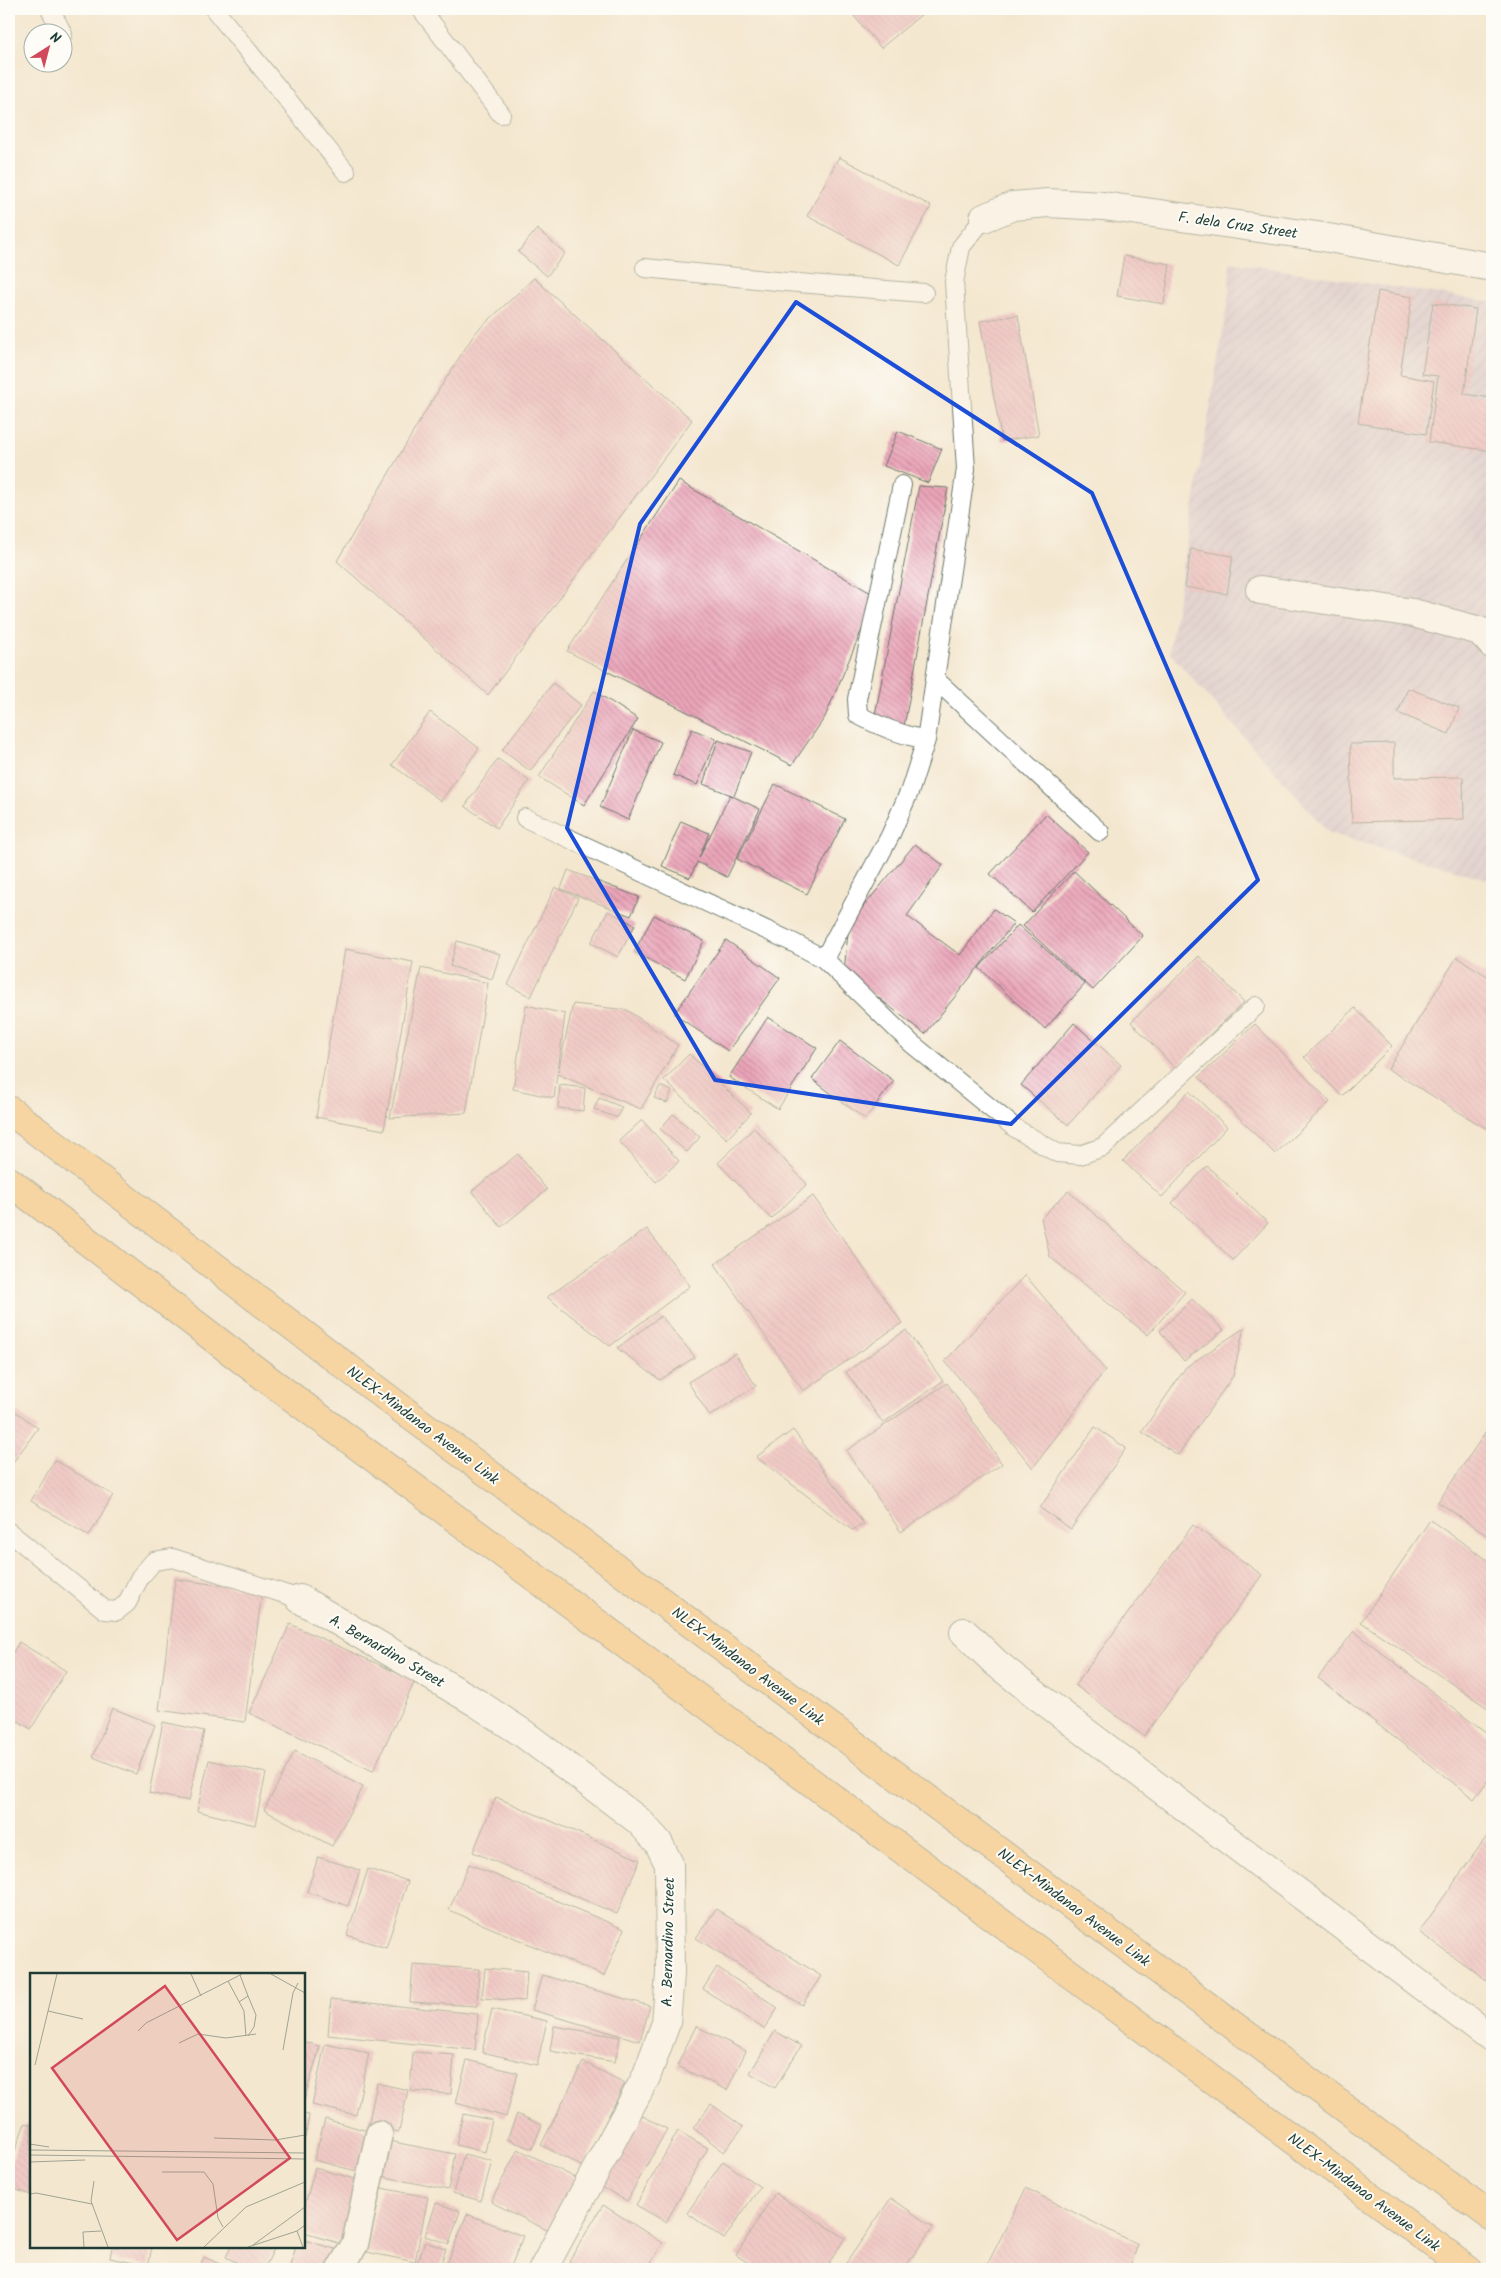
<svg xmlns="http://www.w3.org/2000/svg" width="1501" height="2278" viewBox="0 0 1501 2278" font-family="Kalam,sans-serif">
<style>
.industrial{fill:url(#industrial-furrows)}
.building{fill:url(#building-back-hatch)}
.lines{fill:none;stroke-linecap:round;stroke-linejoin:round}
.service-casing{stroke:#6a786b;stroke-width:20}
.pedestrian-casing{stroke:#6a786b;stroke-width:29}
.minor-casing{stroke:#6a786b;stroke-width:30}
.motorway-casing{stroke:#6a786b;stroke-width:30}
.service{stroke:#fff;stroke-width:18}
.pedestrian{stroke:#fff;stroke-width:26}
.minor{stroke:#fff;stroke-width:28}
.motorway{stroke:#fabe6d;stroke-width:28}
.marked{fill:none;stroke:#1d4ed8;stroke-width:4;stroke-linejoin:round}
.labels{text-anchor:middle;stroke-width:4;stroke-linejoin:round;paint-order:stroke}
.street-label{font-size:15px;fill:#1f3d34;stroke:#fdfcf7}
.inset-road{fill:none;stroke:#9fa392;stroke-width:1}
.view{fill:#d1495b;fill-opacity:0.15;stroke:#d1495b;stroke-width:2.5}
.inset-edge{fill:none;stroke:#1f3d34;stroke-width:2.5}
</style>
<defs>
<pattern id="industrial-furrows" width="10" height="10" patternUnits="userSpaceOnUse" patternTransform="scale(1.25)"><rect width="10" height="10" fill="#cfbdd0"/><path d="M-1 1l2-2M0 10L10 0M9 11l2-2" fill="none" stroke="#b1a3b3"/></pattern>
<pattern id="building-back-hatch" width="6" height="6" patternUnits="userSpaceOnUse" patternTransform="scale(1.25)"><rect width="6" height="6" fill="#eca5ba"/><path d="M-1 5l2 2M0 0l6 6M5-1l2 2" fill="none" stroke="#bf8898"/></pattern>
</defs>
<rect width="100%" height="100%" fill="#fdfcf7"/>
<filter id="ink" filterUnits="userSpaceOnUse"><feTurbulence type="fractalNoise" baseFrequency=".02" numOctaves="2"/><feDisplacementMap in="SourceGraphic" scale="10" xChannelSelector="R" yChannelSelector="G"/><feConvolveMatrix kernelMatrix="1 2 1 2 8 2 1 2 1" color-interpolation-filters="sRGB"/></filter>
<filter id="wash" filterUnits="userSpaceOnUse"><feTurbulence type="fractalNoise" baseFrequency=".0096" numOctaves="4" result="noise"/><feDisplacementMap in="SourceGraphic" scale="20" xChannelSelector="R" yChannelSelector="G"/><feGaussianBlur stdDeviation="1.12" result="paint"/><feColorMatrix in="noise" values="0 0 0 0 0 0 0 0 0 0 0 0 0 0 0 0 0 1.4 0 .05"/><feComposite in="paint" operator="in"/></filter>
<g filter="url(#wash)">
<rect width="100%" height="100%" fill="#f4e7d0"/>
<path class="industrial" d="M1230,262L1492,302V881L1329,833L1169,652L1229,294Z"/>
<g id="blocks">
<path class="building" d="M848,9H928L881,48Z
M839,157L931,206L899,265L807,216Z
M537,229L565,253L547,276L518,252Z
M1124,256L1170,264L1164,304L1117,296Z
M534,278L692,420L488,695L337,561L431,402L475,333Z
M1378,291L1412,297L1400,375L1434,381L1426,434L1358,423Z
M1433,303L1476,309L1464,394L1492,398V451L1429,442L1438,376L1422,374Z
M1018,315L1039,435L1002,441L980,321Z
M898,431L942,449L928,483L884,466Z
M679,481L876,596L825,717L792,765L567,651Z
M919,486L948,488L903,732L875,715Z
M1191,549L1233,556L1227,594L1185,587Z
M553,683L581,705L530,771L502,750Z
M1408,688L1459,708L1449,734L1398,713Z
M594,691L638,719L584,805L539,777Z
M430,712L479,748L441,801L392,765Z
M692,729L716,739L697,785L673,775Z
M633,730L661,742L628,820L600,807Z
M718,740L751,752L734,796L703,784Z
M1394,743V778L1463,777L1464,819L1352,822L1350,744Z
M498,759L529,781L497,828L465,806Z
M775,784L845,819L807,894L737,859Z
M730,795L760,809L727,877L697,862L690,878L662,866L681,821L709,833L699,858Z
M1046,814L1088,852L1032,912L990,874Z
M915,844L943,865L907,916L960,955L994,909L1014,923L925,1034L844,971L849,924Z
M568,870L639,897L631,916L561,889Z
M1074,871L1143,936L1093,990L1023,926Z
M555,887L578,898L531,997L508,985Z
M608,911L635,925L618,957L591,943Z
M654,915L704,941L685,979L634,952Z
M1018,925L1085,984L1045,1029L979,968Z
M726,940L780,978L728,1051L674,1014Z
M457,941L500,954L492,979L450,966Z
M345,949L413,962L384,1130L316,1117Z
M1199,956L1244,1002L1175,1068L1131,1022Z
M1457,957L1492,979V1132L1388,1069Z
M421,968L488,983L466,1113L390,1118Z
M573,1004L627,1010L678,1045L641,1109L557,1074L554,1098L513,1089L526,1005L565,1014L558,1072Z
M1355,1008L1392,1046L1342,1096L1304,1057Z
M768,1017L817,1048L778,1109L729,1077Z
M1074,1023L1121,1065L1068,1125L1021,1085Z
M1255,1024L1330,1102L1275,1154L1199,1077Z
M840,1041L894,1081L865,1119L812,1079Z
M689,1054L751,1113L727,1139L664,1080Z
M560,1085L585,1088L583,1111L558,1108Z
M660,1086L672,1091L667,1103L654,1098Z
M1189,1091L1227,1127L1162,1197L1123,1161Z
M599,1098L622,1107L617,1118L594,1109Z
M673,1114L700,1137L687,1152L660,1129Z
M642,1120L679,1161L656,1182L619,1141Z
M754,1128L807,1184L771,1219L718,1163Z
M518,1154L547,1190L501,1227L472,1191Z
M1207,1166L1268,1223L1233,1260L1172,1203Z
M1068,1191L1185,1292L1148,1335L1050,1257L1041,1218Z
M813,1196L902,1323L803,1391L715,1264Z
M647,1229L690,1286L610,1346L547,1297Z
M1025,1275L1105,1370L1033,1468L945,1361Z
M1192,1299L1224,1330L1184,1361L1160,1331Z
M661,1316L695,1357L660,1380L617,1348Z
M1244,1328L1233,1376L1178,1455L1142,1432L1186,1367Z
M906,1330L943,1381L883,1423L846,1372Z
M735,1353L756,1386L710,1416L688,1382Z
M947,1383L1002,1464L901,1532L846,1451Z
M10,1407L38,1428L9,1468V1409Z
M1492,1423V1539L1438,1502Z
M1095,1427L1126,1448L1071,1529L1040,1508Z
M793,1430L864,1524L852,1530L756,1457Z
M55,1460L113,1495L89,1536L31,1501Z
M1430,1520L1492,1563V1711L1361,1622Z
M1193,1525L1262,1575L1144,1736L1075,1685Z
M175,1579L262,1591L245,1722L159,1710Z
M290,1624L415,1681L373,1771L249,1713Z
M1354,1631L1492,1738V1775L1474,1799L1318,1678Z
M19,1642L66,1671L31,1729L9,1715V1659Z
M112,1708L155,1725L136,1774L93,1757Z
M163,1722L204,1731L189,1801L149,1793Z
M295,1751L363,1787L332,1846L264,1810Z
M209,1760L266,1773L255,1825L197,1811Z
M496,1797L640,1860L617,1914L473,1852Z
M1492,1829V1984L1419,1932Z
M318,1857L360,1870L348,1906L307,1892Z
M469,1864L624,1929L604,1976L449,1910Z
M368,1869L408,1881L386,1948L347,1935Z
M716,1909L821,1976L802,2005L696,1938Z
M413,1965L479,1969L477,2006L410,2002Z
M717,1967L778,2008L764,2029L703,1989Z
M485,1968L527,1972L525,2001L482,1998Z
M542,1975L650,2006L640,2041L532,2010Z
M331,1999L478,2014L475,2050L328,2035Z
M492,2009L547,2021L537,2065L482,2052Z
M554,2026L620,2037L615,2062L550,2051Z
M696,2026L746,2051L727,2090L677,2066Z
M775,2031L801,2046L775,2088L750,2073Z
M304,2042L320,2046L304,2101Z
M325,2044L369,2053L356,2115L312,2105Z
M413,2052L454,2055L451,2094L410,2091Z
M467,2060L518,2073L506,2117L456,2103Z
M583,2062L625,2083L583,2167L541,2145Z
M377,2083L408,2090L399,2132L368,2126Z
M711,2104L743,2127L724,2152L693,2128Z
M304,2114L309,2115L305,2138H304Z
M463,2114L492,2120L485,2152L456,2145Z
M517,2114L542,2125L532,2149L507,2139Z
M641,2115L667,2129L627,2201L602,2187Z
M325,2119L375,2133L364,2173L314,2160Z
M25,2123L31,2125V2195L9,2187V2168Z
M678,2131L708,2148L666,2222L636,2205Z
M383,2140L455,2154L448,2190L376,2175Z
M518,2149L578,2179L551,2232L491,2202Z
M464,2154L492,2161L481,2201L453,2193Z
M723,2161L760,2187L724,2239L687,2213Z
M315,2168L363,2181L346,2245L304,2233V2208Z
M381,2188L428,2197L415,2262L367,2252Z
M1026,2188L1138,2245L1129,2269H985Z
M775,2193L845,2238L825,2269H758L736,2255Z
M891,2198L933,2227L904,2269H842Z
M436,2203L460,2211L449,2244L425,2236Z
M603,2205L663,2243L647,2269H582L569,2261Z
M467,2214L523,2236L510,2269H445Z
M304,2240L338,2250L332,2269H289L296,2247H304Z
M425,2242L446,2249L439,2269H415Z
M112,2247H152L148,2266L110,2258Z
M231,2247H275L264,2269H249L226,2257Z
M204,2257L231,2269H199Z"/>
</g>
</g>
<g filter="url(#ink)">
<use href="#blocks" fill-opacity="0" stroke="#6a786b" stroke-width="1"/>
<g class="lines">
<g class="service-casing">
<path id="service" d="M50,9L63,34
M214,9L346,172
M421,9L501,114
M645,268L786,282L924,293
M902,485L857,699L858,715C880,727 902,735 926,740
M935,679L1100,832
M525,818L794,943L824,959L911,1043L1015,1128L1057,1153L1080,1155L1103,1147L1256,1006
M824,959L890,836L910,790L926,740L966,469L954,282L961,247L984,218
M9,1532L105,1610L117,1611L127,1603L140,1577L154,1561L173,1558L300,1599"/>
</g>
<g class="pedestrian-casing">
<path id="pedestrian" d="M340,2269L355,2244L379,2134"/>
</g>
<g class="minor-casing">
<path id="minor" d="M984,218L1013,206L1048,203L1103,206L1317,236L1492,267
M1260,590L1413,613L1480,631L1492,644
M300,1599L477,1703L524,1734L639,1821L658,1842L669,1864L670,1974L666,2023L646,2077L543,2269
M964,1632L996,1663L1039,1697L1492,2039"/>
</g>
<g class="motorway-casing">
<path id="motorway" d="M9,1110L411,1416L1492,2217
M9,1181L250,1366L1468,2269"/>
</g>
<use href="#service" class="service"/>
<use href="#pedestrian" class="pedestrian"/>
<use href="#minor" class="minor"/>
<use href="#motorway" class="motorway"/>
</g>
</g>
<path d="M0 0H1501V2278H0ZM796,302L1092,493L1258,880L1011,1124L715,1080L567,828L640,524Z" fill="#f4e7d0" fill-opacity=".55" fill-rule="evenodd"/>
<path class="marked" d="M796,302L1092,493L1258,880L1011,1124L715,1080L567,828L640,524Z"/>
<g class="labels">
<g class="street-label">
<text transform="translate(1238 225) rotate(8)" y="5">F. dela Cruz Street</text>
<text transform="translate(423 1425) rotate(37)" y="5">NLEX-Mindanao Avenue Link</text>
<text transform="translate(387 1651) rotate(30)" y="5">A. Bernardino Street</text>
<text transform="translate(748 1666) rotate(37)" y="5">NLEX-Mindanao Avenue Link</text>
<text transform="translate(1074 1907) rotate(37)" y="5">NLEX-Mindanao Avenue Link</text>
<text transform="translate(668 1942) rotate(-89)" y="5">A. Bernardino Street</text>
<text transform="translate(1364 2192) rotate(37)" y="5">NLEX-Mindanao Avenue Link</text>
</g>
</g>
<g transform="translate(30 1973)">
<rect width="275" height="275" fill="#f4e7d0"/>
<path class="inset-road" d="M161,1L171,23M241,1L275,20M198,8L214,38L216,63M209,29L218,23L210,2M18,38L53,46M108,58L116,50L212,1M218,63L224,54L226,42L218,23M149,70L168,61L196,65L226,61M253,77L263,20L268,10M5,92L27,1M184,165L245,167L275,162M0,171L19,174M0,177L275,180M0,182L275,186M0,189L55,187M132,199H174L183,211L188,245L193,254M64,208L61,228L78,274M0,221L6,220L62,231M267,258L273,274M223,272L275,234M54,274L53,259L71,258M174,274L216,234L275,209M218,274L267,258L275,252"/>
<path class="view" d="M135,13L260,185L147,267L22,95Z"/>
<rect width="275" height="275" class="inset-edge"/>
</g>
<rect width="1501" height="2278" fill="none" stroke="#fdfcf7" stroke-width="30"/>
<g transform="translate(48 48) rotate(36)"><circle r="24" fill="#fdfcf7" stroke="#a4b0a9"/>
<path d="M0-4L9 19L0 12L-9 19Z" fill="#d1495b"/>
<text y="-8" font-size="14" font-weight="bold" text-anchor="middle" fill="#1f3d34">N</text>
</g>
</svg>
